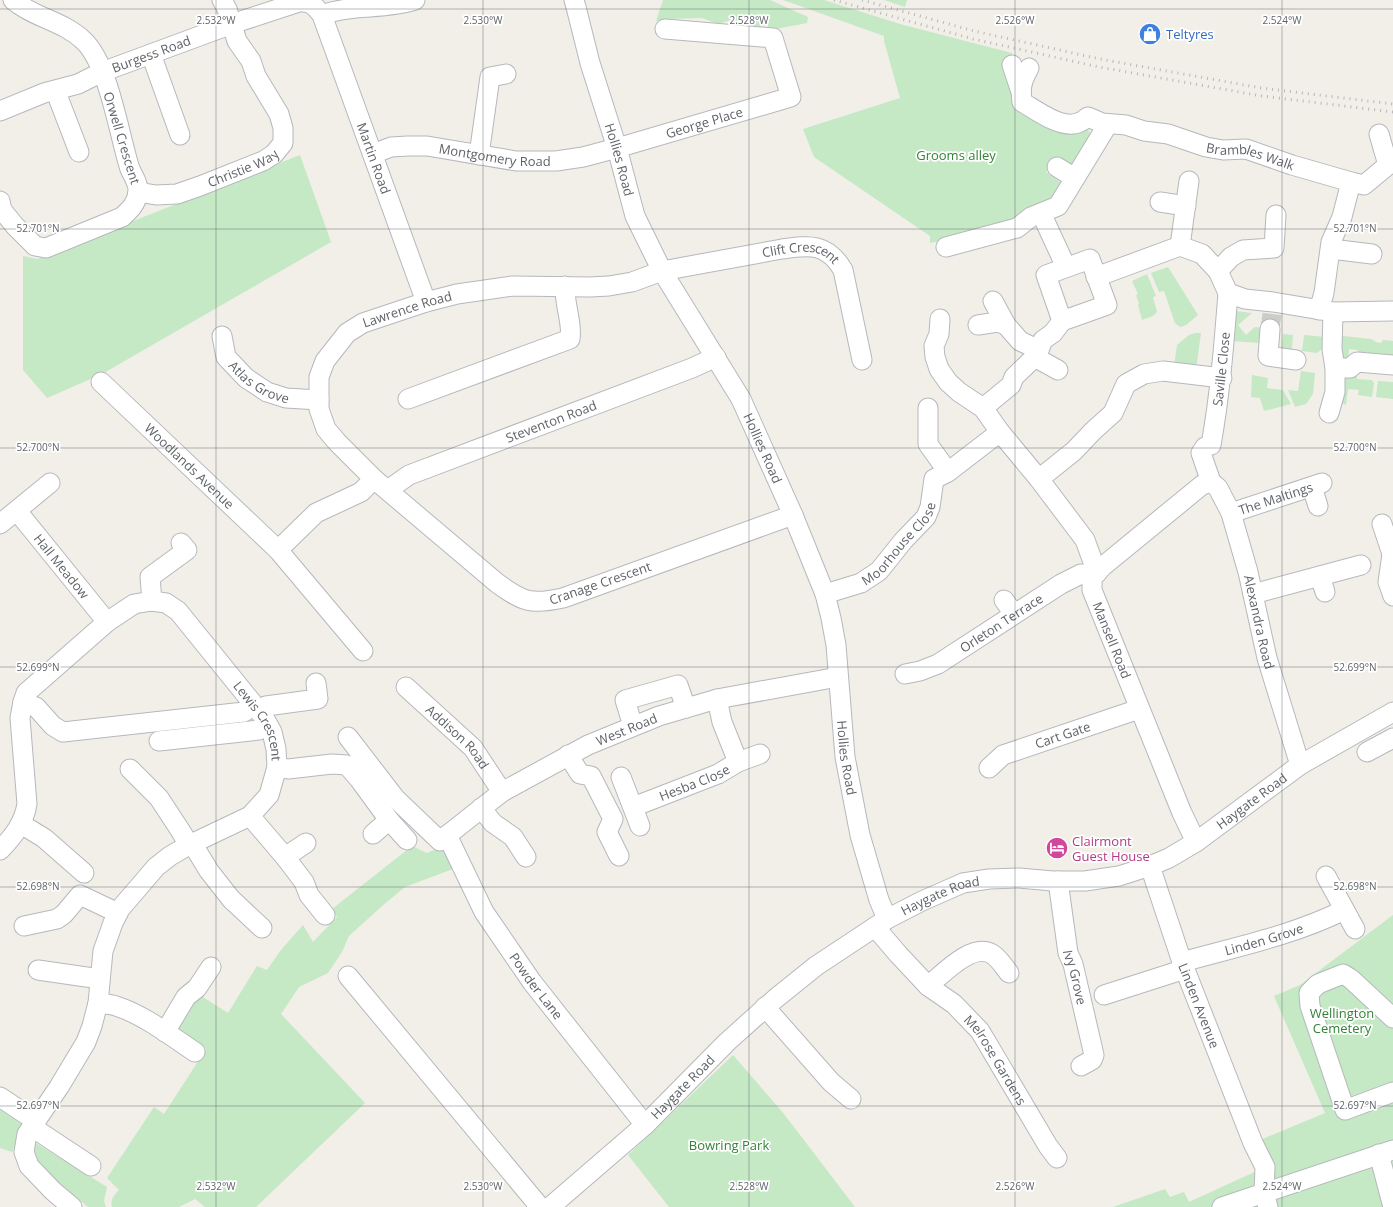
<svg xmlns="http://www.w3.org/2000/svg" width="1393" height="1207" viewBox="0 0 1393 1207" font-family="'Open Sans',sans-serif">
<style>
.green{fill:#c5e8c5}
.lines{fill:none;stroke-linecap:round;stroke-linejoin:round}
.minor-tunnel{stroke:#ccccc8;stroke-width:19;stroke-dasharray:19 10;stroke-linecap:butt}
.minor-casing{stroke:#b5b8bc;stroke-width:21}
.minor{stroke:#fff;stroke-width:19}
.rail{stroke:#b6b7b8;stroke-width:3;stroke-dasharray:1 5;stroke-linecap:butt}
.ticks{fill:none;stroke:#5f6368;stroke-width:1;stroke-opacity:0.45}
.labels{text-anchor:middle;stroke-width:3.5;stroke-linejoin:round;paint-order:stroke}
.shop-label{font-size:13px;fill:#366cbe;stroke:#fff;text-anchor:start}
.street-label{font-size:13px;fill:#5f6368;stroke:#fff}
.park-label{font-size:13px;fill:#348238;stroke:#fff}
.hotel-label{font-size:13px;fill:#b23c85;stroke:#fff;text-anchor:start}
.ticks-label{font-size:10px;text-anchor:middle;fill:#5f6368;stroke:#fff;stroke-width:3.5;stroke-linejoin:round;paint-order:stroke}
</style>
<rect width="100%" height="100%" fill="#f1efe8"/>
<path class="green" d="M663,0H770L808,17L807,23L771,30L767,25L737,32L734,19L718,24L702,18L668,19L656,21Z
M783,0H824L900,24L1012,53L1007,66L1020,106L1087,128L1092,136L1073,166L1057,157L1046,172L1063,184L1052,199L1018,221L974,234L930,243V236L814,157L803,129L900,98L884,41V36Z
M884,0H907L905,7Z
M300,155L331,242L102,374L47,398L23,370V256L37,259Z
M1168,267L1198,315L1186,325L1180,327L1175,323L1164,291L1159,292L1151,273Z
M1147,274L1156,296L1153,297L1157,312L1153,316L1142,320L1138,305L1139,304L1136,295L1138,294L1132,281Z
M1235,311L1252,313L1238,325L1246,335L1255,327L1266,328L1260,343L1232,341Z
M1195,333H1201L1196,369L1174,366L1177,345L1189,335Z
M1283,334L1293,335L1292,348L1285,354L1281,353Z
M1305,335L1324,337L1322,349L1317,353L1302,351L1304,336Z
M1343,336L1371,339L1376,342L1381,343L1383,340L1393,341V360L1358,357V350L1349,349L1348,359L1341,358L1338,339Z
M1301,371L1315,373L1313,394L1306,404L1295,407L1288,390L1298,391Z
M1252,375L1268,378L1267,388L1283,390L1291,404L1264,411L1260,398L1251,397Z
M1347,376H1357V379L1372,380L1374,383L1372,397L1358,395L1359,390L1348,389L1346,405L1342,403L1344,380Z
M1378,381L1393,382V399L1376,397Z
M412,846L427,853L442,846L461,866L405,887L382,906L349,936L342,952L328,973L299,987L281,1014L365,1103L256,1207H205L195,1199L179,1207H112C110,1200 114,1195 119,1190L107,1178L154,1107L164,1114L206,1049L181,1035L177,1027L198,994L228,1013L257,966L267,970L281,950L303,925L313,942L337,917L332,909Z
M1393,915V1207H1113L1165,1189L1170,1197L1184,1192L1189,1202L1259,1170L1245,1149L1253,1143L1325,1113L1274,996L1300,985Z
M733,1055L784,1114L855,1207H669L628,1155Z
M0,1109L23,1125L12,1152L0,1148Z
M34,1142L107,1187L104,1201L106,1207H88C76,1197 44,1172 37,1160C34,1155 34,1147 34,1142Z"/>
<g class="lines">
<path class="minor-tunnel" d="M1270,329L1272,314"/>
<g class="minor-casing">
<g id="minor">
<path id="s1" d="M574,0L576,7L590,63L617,148L635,216L662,271L741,399L793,515L825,594L831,618L836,645L845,757L860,835L879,900L887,919"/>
<path d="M322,15C351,4 385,10 415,0"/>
<path d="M151,54L180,135"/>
<path d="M1012,65L1021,92"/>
<path id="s2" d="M1029,68C1022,81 1020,87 1022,102C1036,110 1063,131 1080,122C1083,121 1086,118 1088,117L1102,123L1126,125L1144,131L1168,134L1206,147L1223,150L1246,149L1292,165L1351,182L1342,217L1331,242L1324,293L1319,310"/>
<path d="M57,90L59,100L79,152"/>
<path id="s3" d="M0,111L44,93L78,84L102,72L232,24L299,2C311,1 315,6 322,15L426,302"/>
<path id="s4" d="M373,154L391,147L408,146H427L516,161H556L583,157L617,148L791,97L773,38L665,29"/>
<path d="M479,155L490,77L506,74"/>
<path d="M1057,167L1075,178"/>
<path d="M1351,182L1364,185L1388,165L1379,134"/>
<path id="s5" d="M138,192L156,195L177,194L200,186L263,161L274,154L283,143V128L279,114L256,76L251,61L237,41L227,9L222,0"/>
<path d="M0,201L2,210L15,226L35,246L46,248L122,217C130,210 137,203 138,192C139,184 133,176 130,169C119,135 109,65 84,41C64,21 34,18 13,0"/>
<path d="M1160,202L1186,206"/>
<path d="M1041,213L1066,267"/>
<path d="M1180,246L1189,181"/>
<path d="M946,247L1017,228L1031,217L1058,206L1108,124"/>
<path d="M1331,249L1372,254"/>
<path d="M1090,259L1107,305L1062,321L1046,275Z"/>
<path d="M1218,271L1231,257L1243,250L1274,248L1276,215"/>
<path d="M1096,277L1180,246L1202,254L1218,271L1228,293L1245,299L1273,302L1333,312L1393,311"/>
<path d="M993,301L1006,325L1020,341L1039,350"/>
<path d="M978,325L998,322L1006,325"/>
<path d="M1270,329L1268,356L1296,360"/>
<path id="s6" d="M222,336L226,357L246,378L267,392L286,398L319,400"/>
<path d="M1035,356L1040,360L1058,370"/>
<path d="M1335,368H1350L1357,362L1393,365"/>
<path id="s7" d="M101,382L278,550L363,651"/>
<path d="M408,399L570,339C573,324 564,304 565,286"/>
<path d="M928,408V444L948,472"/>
<path d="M983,408L1011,385L1014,377L1037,355L1043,340L1053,333L1062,321"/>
<path d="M1329,413L1335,392V368L1332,349L1333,312"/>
<path d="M1039,479L1074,451L1093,431L1113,413L1126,384L1144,374L1163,371L1222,378"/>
<path id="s8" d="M1211,482L1218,488L1231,513L1248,572L1267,658L1300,765"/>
<path id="s9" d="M1211,482L1201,453L1205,447L1211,445C1220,395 1224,344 1228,293"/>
<path d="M1312,487L1318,506"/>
<path id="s10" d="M389,490L392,487L409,475L692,368L716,357"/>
<path id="s11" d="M17,511L107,622"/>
<path id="s12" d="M1231,513L1322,483"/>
<path id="s13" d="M793,515L563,598C531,605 523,602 497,583L374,479L337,442L326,429L319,409V377L325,361L347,333L363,323L426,302L457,294L513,286L590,287L609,286L632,282L662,271L782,249C810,245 827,243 843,270L862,360"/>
<path d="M0,524L50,483"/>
<path d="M1382,524L1392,554L1388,582L1393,596"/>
<path d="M278,550L316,513L361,492L374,479"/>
<path d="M1320,576L1325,592"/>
<path id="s14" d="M825,594L861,583L879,571L903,541L926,517L930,507L934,479L948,472L1000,432"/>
<path d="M1253,594L1361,565"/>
<path d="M1004,600L1014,614"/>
<path d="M152,601L150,577L187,550L181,543"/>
<path id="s15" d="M905,674L920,671L938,664L1061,584L1081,574L1097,573L1085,540L1039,479L1000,432L983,408L959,392L948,382L939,369L935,357L934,346L939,334L940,319"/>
<path id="s16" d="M406,687L473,748L502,792"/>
<path d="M23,702L36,707L53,726L63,732L244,712L254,705"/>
<path d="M260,711L266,706L318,699L316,683"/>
<path d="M633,726L625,700L678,685L686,708"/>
<path id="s17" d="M348,737L395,798L440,841L502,792L588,745L659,716L717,699L838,677"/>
<path d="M159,741L259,730L268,725"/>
<path d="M1367,752L1393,738"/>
<path d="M568,755L580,774L591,776L613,819L607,832L619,856"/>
<path d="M738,762L760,754"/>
<path d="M277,767L288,769L332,764L347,765L359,779L389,820L407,840"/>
<path id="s18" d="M989,768L1003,755L1139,709"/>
<path d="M130,769L159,798L180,830L189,845"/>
<path d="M621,777L640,826"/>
<path id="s19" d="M633,807L718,774L738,762L722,722L717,699"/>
<path d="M481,808L493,823L513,837L526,857"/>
<path d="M250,816L285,857L304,882L309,895L325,915"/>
<path d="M21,824L44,838L84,873"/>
<path d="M373,834L389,820"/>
<path id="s20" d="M447,835L484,912L532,982L645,1125"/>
<path d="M1196,842L1182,813L1092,590V578L1102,567L1202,485L1211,482"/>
<path d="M192,843L209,871L231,899L262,928"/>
<path id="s21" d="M0,850C13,837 24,823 27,804L20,718L23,702L26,693L107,622L134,604L152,601L166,603L178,611L263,716L272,732L276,749L277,767L269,795L250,816L189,845L170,856L156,867L120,909L113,923L103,951L98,1003L92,1026L86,1042L59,1087L27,1134L24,1152L29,1166L53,1191L72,1207"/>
<path d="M285,857L306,843"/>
<path id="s22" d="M1150,866L1182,962L1253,1143L1265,1167L1264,1193L1268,1207"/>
<path d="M1326,876L1355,929"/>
<path id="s23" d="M1058,881L1068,953L1073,964L1094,1055L1092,1060L1081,1066"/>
<path d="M24,926L57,919L64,914L80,895L118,913"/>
<path id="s24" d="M875,927L898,954L928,986L954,1004L980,1031L1048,1146L1057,1158"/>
<path id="s25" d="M1182,962C1236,947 1294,935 1344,910"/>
<path d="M38,970L100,979"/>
<path d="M348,976L540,1207"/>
<path d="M928,986C943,974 972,942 992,954C999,958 1004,967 1009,973"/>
<path d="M1104,995L1185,969"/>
<path d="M98,1003C104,1004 110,1004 116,1006C144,1015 171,1036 195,1052"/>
<path d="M765,1007L831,1082L851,1099"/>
<path d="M1393,1018L1351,979L1343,974L1318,984L1309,993L1310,1006L1345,1110L1393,1092"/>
<path d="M165,1032L186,997L197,988L211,967"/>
<path d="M0,1097L36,1121"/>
<path d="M32,1127L91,1166"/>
<path d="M1379,1154L1393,1207"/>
<path id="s26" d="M550,1207L645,1125L727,1042L775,999L816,966L887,919L922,901L963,883L989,879L1019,878L1053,881H1085L1119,876L1150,866L1169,858L1196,842L1300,765L1393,712"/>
<path d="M1222,1207L1393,1150"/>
</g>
</g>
<use href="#minor" class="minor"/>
<path class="rail" d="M834,0L973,39L1099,67L1262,96L1393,112
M862,0L974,31L1100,59L1261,88L1393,104"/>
</g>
<path class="ticks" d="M216,0V1207M483,0V1207M749,0V1207M1015,0V1207M1282,0V1207M0,9H1393M0,229H1393M0,448H1393M0,667H1393M0,887H1393M0,1106H1393"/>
<defs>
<g id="shop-disc" transform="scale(1.15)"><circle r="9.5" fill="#3f7fe0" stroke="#fff"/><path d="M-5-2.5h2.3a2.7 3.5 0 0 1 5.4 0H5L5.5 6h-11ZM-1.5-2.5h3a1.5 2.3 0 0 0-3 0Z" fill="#fff"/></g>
<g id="hotel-disc" transform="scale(1.15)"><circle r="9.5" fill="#d1479c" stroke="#fff"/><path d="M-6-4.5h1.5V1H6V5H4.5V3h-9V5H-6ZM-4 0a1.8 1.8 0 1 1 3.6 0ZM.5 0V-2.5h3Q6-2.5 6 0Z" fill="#fff"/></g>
</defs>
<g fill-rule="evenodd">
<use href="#shop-disc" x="1150" y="34"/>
<use href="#hotel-disc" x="1057" y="848"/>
</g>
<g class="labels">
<g class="shop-label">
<text x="1166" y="39">Teltyres</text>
</g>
<g class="street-label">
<text dy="5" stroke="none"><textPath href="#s3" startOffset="162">Burgess Road</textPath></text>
<text dy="5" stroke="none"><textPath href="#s4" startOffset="339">George Place</textPath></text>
<text transform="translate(122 138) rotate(73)" y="5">Orwell Crescent</text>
<text dy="5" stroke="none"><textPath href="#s4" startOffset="124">Montgomery Road</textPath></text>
<text dy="5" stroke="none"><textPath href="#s2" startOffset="277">Brambles Walk</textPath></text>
<text dy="5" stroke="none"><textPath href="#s3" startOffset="499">Martin Road</textPath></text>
<text dy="5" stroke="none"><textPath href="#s1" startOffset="166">Hollies Road</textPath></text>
<text dy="5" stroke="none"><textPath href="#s5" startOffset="110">Christie Way</textPath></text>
<text dy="5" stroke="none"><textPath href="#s13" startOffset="1119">Clift Crescent</textPath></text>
<text dy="5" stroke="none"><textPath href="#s13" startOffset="717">Lawrence Road</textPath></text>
<text dy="5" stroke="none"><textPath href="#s9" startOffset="121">Saville Close</textPath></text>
<text dy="5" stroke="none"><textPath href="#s6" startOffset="64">Atlas Grove</textPath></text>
<text dy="5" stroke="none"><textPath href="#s10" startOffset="177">Steventon Road</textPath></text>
<text dy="5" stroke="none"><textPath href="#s1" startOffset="490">Hollies Road</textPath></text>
<text dy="5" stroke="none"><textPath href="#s7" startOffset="122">Woodlands Avenue</textPath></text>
<text dy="5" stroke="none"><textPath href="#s12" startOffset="47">The Maltings</textPath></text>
<text dy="5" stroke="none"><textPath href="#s14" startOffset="93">Moorhouse Close</textPath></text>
<text dy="5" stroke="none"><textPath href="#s11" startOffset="71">Hall Meadow</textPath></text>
<text transform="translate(600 583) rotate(-19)" y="5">Cranage Crescent</text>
<text dy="5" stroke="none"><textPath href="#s8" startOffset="150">Alexandra Road</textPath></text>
<text dy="5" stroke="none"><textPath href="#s15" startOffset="110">Orleton Terrace</textPath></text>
<text transform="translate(1112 640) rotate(68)" y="5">Mansell Road</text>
<text dy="5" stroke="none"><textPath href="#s21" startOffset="491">Lewis Crescent</textPath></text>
<text dy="5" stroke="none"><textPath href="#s17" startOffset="358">West Road</textPath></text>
<text dy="5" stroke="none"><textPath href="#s18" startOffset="82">Cart Gate</textPath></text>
<text dy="5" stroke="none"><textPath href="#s16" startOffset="72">Addison Road</textPath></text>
<text dy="5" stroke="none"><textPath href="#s1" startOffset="814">Hollies Road</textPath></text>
<text dy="5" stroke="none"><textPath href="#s19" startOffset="66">Hesba Close</textPath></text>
<text dy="5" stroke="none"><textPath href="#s26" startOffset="839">Haygate Road</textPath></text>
<text dy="5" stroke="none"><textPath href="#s26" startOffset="503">Haygate Road</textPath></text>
<text dy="5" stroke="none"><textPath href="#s25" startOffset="85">Linden Grove</textPath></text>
<text dy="5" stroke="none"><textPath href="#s23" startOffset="98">Ivy Grove</textPath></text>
<text dy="5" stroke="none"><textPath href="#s20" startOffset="176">Powder Lane</textPath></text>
<text dy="5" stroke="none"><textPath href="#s22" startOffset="148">Linden Avenue</textPath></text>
<text dy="5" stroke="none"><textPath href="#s24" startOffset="181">Melrose Gardens</textPath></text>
<text dy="5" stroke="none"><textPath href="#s26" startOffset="179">Haygate Road</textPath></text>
</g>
<g class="park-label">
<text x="956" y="160">Grooms alley</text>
<text x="1342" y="1018">Wellington<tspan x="1342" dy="15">Cemetery</tspan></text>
<text x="729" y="1150">Bowring Park</text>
</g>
<g class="hotel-label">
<text x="1072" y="846">Clairmont<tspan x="1072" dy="15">Guest House</tspan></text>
</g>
</g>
<g class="ticks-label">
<text x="216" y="24">2.532°W</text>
<text x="483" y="24">2.530°W</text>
<text x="749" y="24">2.528°W</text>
<text x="1015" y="24">2.526°W</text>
<text x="1282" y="24">2.524°W</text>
<text x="38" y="232">52.701°N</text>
<text x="1355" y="232">52.701°N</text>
<text x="38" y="451">52.700°N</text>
<text x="1355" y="451">52.700°N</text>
<text x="38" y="671">52.699°N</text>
<text x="1355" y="671">52.699°N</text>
<text x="38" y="890">52.698°N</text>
<text x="1355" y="890">52.698°N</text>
<text x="38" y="1109">52.697°N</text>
<text x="1355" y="1109">52.697°N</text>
<text x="216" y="1190">2.532°W</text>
<text x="483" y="1190">2.530°W</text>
<text x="749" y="1190">2.528°W</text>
<text x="1015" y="1190">2.526°W</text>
<text x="1282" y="1190">2.524°W</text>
</g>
</svg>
